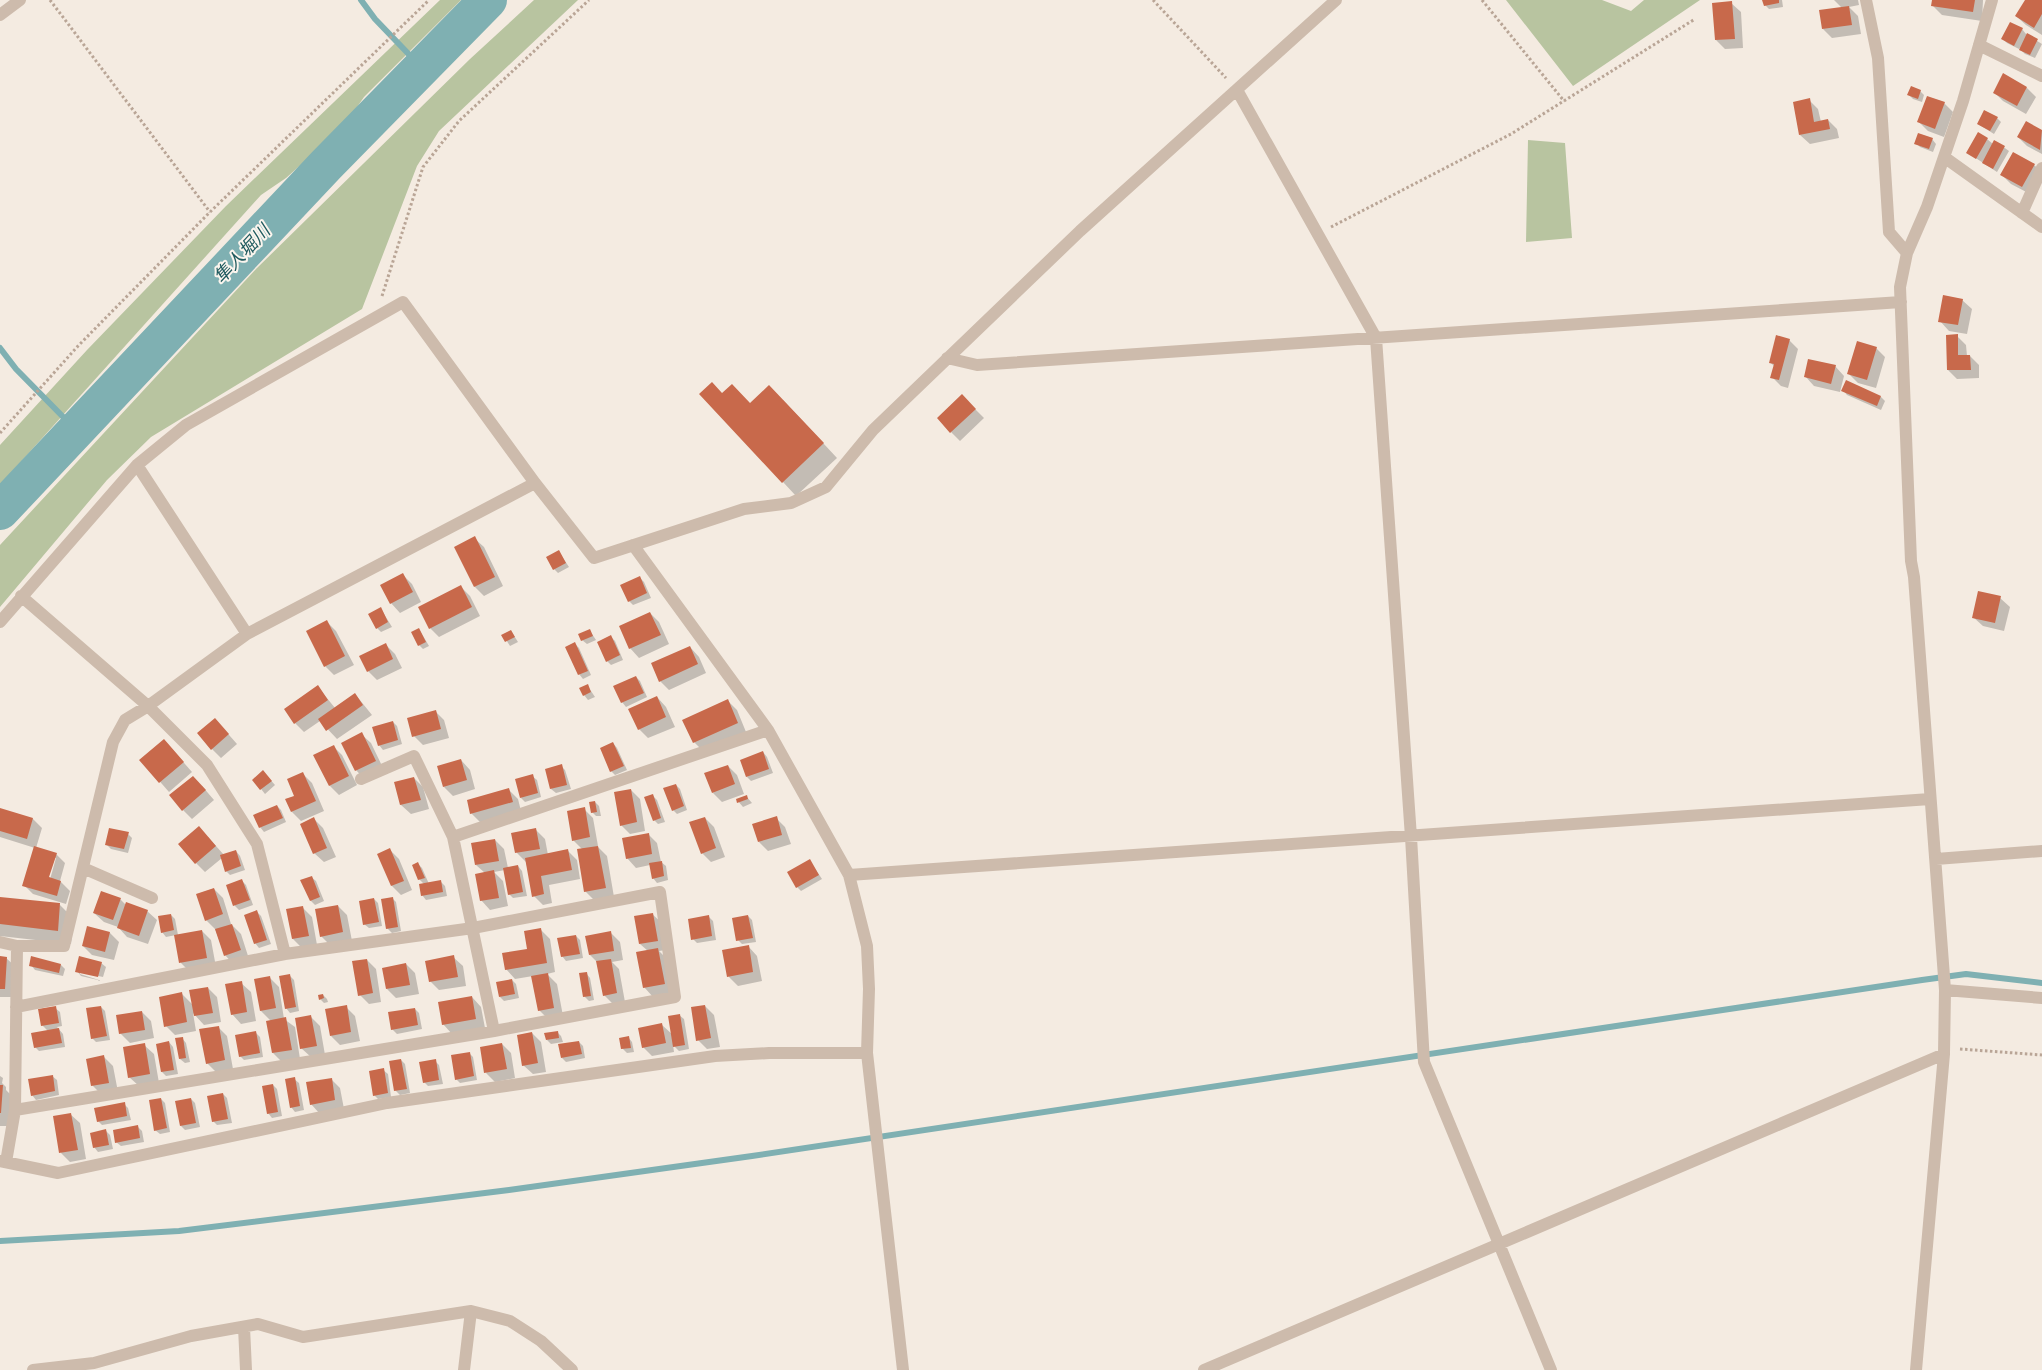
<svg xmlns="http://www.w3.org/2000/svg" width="2042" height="1370" viewBox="0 0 2042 1370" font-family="Helvetica,'Noto Sans JP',sans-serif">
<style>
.green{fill:#b8c4a0}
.shadow{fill:#0003;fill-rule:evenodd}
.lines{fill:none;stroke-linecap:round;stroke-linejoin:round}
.stream{stroke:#7fb0b2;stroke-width:6}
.river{stroke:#7fb0b2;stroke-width:38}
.building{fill:#c8694b}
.path{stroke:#b9a596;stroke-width:3;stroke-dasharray:2.5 2.5;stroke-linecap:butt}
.minor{stroke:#cdbbac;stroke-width:12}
.labels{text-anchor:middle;stroke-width:4;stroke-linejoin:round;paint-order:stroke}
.water-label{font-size:18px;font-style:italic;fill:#1f5a5e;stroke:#fbf5ee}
</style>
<rect width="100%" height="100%" fill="#f4ebe1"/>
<path class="green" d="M440,0H461L364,97L343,127L286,178L261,195L0,485V445L87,350L226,206Z
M534,0H578L439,131L417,166L362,309L151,437L107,480L0,607V545L256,269L470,59Z
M1506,0H1602L1631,11L1644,0H1700L1573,86Z
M1528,140L1565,143L1572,238L1526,242Z"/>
<path class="shadow" d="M1764,0H1782L1783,7L1769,9L1765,5Z
M1834,0H1858L1859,5L1849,7L1858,16L1861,34L1832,38L1823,29L1842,8Z
M1934,0H1983L1982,21L1942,15L1933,6Z
M2026,0H2042V35L2026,25L2016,16Z
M1731,3L1741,12L1743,48L1725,49L1716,40Z
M2010,24L2022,29L2026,34L2042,44L2035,58L2025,54L2019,48V49L2007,43L2003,39Z
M2027,88L2036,97L2026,114L2003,101L1994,92Z
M1920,91L1924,95L1922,102L1913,99L1909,95Z
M1809,100L1818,109L1821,122L1828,120L1837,129L1839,138L1810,144L1800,135Z
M1944,103L1953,112L1944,137L1928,131L1919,122Z
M1997,118L2001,122L1994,134L1978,124Z
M2026,123L2042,131V154L2027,146L2018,137Z
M1932,139L1936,144L1933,152L1920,147L1916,143Z
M1987,139L1993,144L1995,141L2009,151L1997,172L1968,153Z
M2034,165L2042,172L2032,195L2011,184L2002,175Z
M1962,300L1972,309L1967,334L1949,331L1940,321Z
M1957,336L1966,345L1967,356H1970L1979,365V378L1957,379L1948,370Z
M1789,340L1798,349L1788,388L1781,386L1772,377L1775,367L1770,362Z
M1876,348L1885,357L1876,388L1858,383L1849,374Z
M1835,366L1844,376L1840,392L1814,386L1805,376Z
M1843,390L1881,397L1885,401L1881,410L1847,395Z
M722,394L750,404L783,400L837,458L796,496L783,482Z
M962,396L984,418L960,441L951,432Z
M474,538L484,547L503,586L484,596L475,587Z
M559,552L569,567L558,573L554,569Z
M403,575L412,584L421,602L400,613L391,603Z
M640,578L644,582L651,598L633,605L629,601Z
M461,587L470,596L480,616L439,637L430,628Z
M2000,598L2010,607L2004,631L1983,626L1973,617Z
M381,609L392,627L381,632L377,628Z
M650,613L659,622L669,644L639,658L630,648L621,626Z
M327,622L336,631L354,665L334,675L325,666Z
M419,629L429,646L423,649L419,645Z
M511,631L518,642L510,646L503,635Z
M590,631L596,640L587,644L582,640Z
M611,637L615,641L623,660L611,665L607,661Z
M575,644L579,648L591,675L583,679L579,674Z
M386,645L395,654L402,668L377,680L368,671Z
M690,647L699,657L706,673L669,690L660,681Z
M636,677L640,681L647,697L626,707L622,702Z
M587,685L595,697L588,700L584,695Z
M318,687L335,708L355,694L372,715L337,739L320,721L304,732L295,723Z
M657,697L666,707L675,727L648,738L639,729Z
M728,701L737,710L746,732L703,751L694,742Z
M435,711L444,720L449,738L423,745L414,736Z
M215,719L237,744L221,758L212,749Z
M393,722L397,726L402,744L383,750L379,745Z
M361,734L371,743L384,770L365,780L356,770L343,744Z
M164,740L192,772L169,792L141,760Z
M613,743L617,748L627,770L615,775L611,771Z
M333,746L342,755L357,785L339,795L330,786L315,755Z
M763,752L767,757L773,773L751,781L747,777Z
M461,760L470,770L475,789L453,796L444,787Z
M561,766L565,770L571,789L556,793L551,789Z
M728,766L737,775L744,794L722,802L713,793Z
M302,773L312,783L324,811L301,821L292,812Z
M267,776L275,785L265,794L254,780Z
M532,776L537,780L541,797L525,802L521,798Z
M414,778L423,787L429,809L411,814L401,805L396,783Z
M676,785L680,789L687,810L677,814L673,810Z
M202,786L214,800L192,819L183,810Z
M509,790L518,799L521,811L481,823L471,813Z
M631,790L640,799L645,831L630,834L621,825Z
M652,795L657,800L665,822L658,824L654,820Z
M746,796L752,803L743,807L737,800Z
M595,802L599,806L601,816H596L592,812Z
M277,806L281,810L286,822L264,832L260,827Z
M0,809L33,819L42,828L36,848L56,854L65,863L60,881L70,891L66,904L33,894L24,885L35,848L0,837ZM54,858H56L49,883H46Z
M584,809L593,818L598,846H597L607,856L614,897L594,900L585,891L583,850L573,840Z
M705,818L714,827L725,857L711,862L702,853Z
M776,818L785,827L791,844L768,851L759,842Z
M314,819L323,828L336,857L324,862L314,853Z
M536,830L545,839L548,855L568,851L577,860L580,879L549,885L552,903L543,905L534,896L526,862L517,853L513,834Z
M128,834L132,838L128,853L111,849L106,844Z
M648,834L657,843L661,862L666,866L668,880L657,883L653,878L650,865L636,868L627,858Z
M208,837L224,855L236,851L240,856L245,870L230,875L226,871L222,858L205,872L196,863Z
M495,840L504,849L508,868L518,866L522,871L527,896L513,898L509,894L505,870L494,872L503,881L508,906L490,910L481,900L485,873L476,865Z
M389,849L399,859L412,890L401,895L392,886Z
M810,861L822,879L801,891L797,887Z
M418,864L422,868L429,884L441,882L445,886L447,896L426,900L422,895L425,885L419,879Z
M311,877L316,881L324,901L315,905L311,901Z
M242,881L246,885L253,905L239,910L235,906L228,885Z
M214,889L223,898L231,924L241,934L249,959L234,965L225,955L215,929L206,920Z
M102,893L121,900L126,905L147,911L157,920L148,944L127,937L118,927L104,922L94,913Z
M0,898L60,905L74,919L71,944L0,936Z
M392,898L396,902L401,931L392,933L387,928Z
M374,899L378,903L382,926L369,928L364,924Z
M338,906L347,915L352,941L330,945L321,936Z
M303,908L312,917L317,945L302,948L293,939Z
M257,912L261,916L271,944L259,948L255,943Z
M652,914L662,923L666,950L659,951L667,959L673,993L653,997L644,987L648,951L640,944Z
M171,915L175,919L178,935L202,931L211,940L216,967L190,972L181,963L176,935L166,937L162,932Z
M708,916L713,921L716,940L697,943L693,939Z
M748,916L752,920L756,942L742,944L738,940Z
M88,928L110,933L119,942L114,960L92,955L83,946Z
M541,930L550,939L555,972L547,974L557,984L563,1016L548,1019L539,1010L533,976L515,979L506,969L529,950Z
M610,932L620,942L623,960L612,962L619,969L625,1002L613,1004L604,995L598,963L590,955L587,937Z
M576,936L580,940L583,958L566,961L562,956Z
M748,946L757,956L762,981L738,986L729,977L724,951Z
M453,957L463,966L466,986L439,990L430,981Z
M0,958H6L16,967L14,997H0Z
M32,958L61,965L65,969L63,976L35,970L31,965Z
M367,960L376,969L381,1002L369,1004L360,995Z
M101,963L106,967L103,977L80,972V974L102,981L81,976L77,971Z
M406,964L415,973L419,994L396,998L387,989Z
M586,973L590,978L594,1000L589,1001L584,996Z
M290,976L294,980L299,1011L290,1013L286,1008Z
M269,977L279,987L284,1019L295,1027L300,1059L282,1062L273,1053L271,1021L261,1011Z
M512,980L516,984L519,998L504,1001L500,997Z
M241,983L251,992L256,1021L241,1024L232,1014Z
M208,988L217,997L221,1022L204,1025L193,1013L196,1031L175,1035L166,1026L182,994L193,1005Z
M323,995L327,999L328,1002L324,1003L320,999Z
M472,997L481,1007L485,1028L452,1034L443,1024Z
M705,1006L714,1015L720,1047L707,1049L698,1040Z
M101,1007L105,1011L110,1040L96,1042L92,1038Z
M346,1007L355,1016L360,1041L340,1045L331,1036Z
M55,1008L60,1012L62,1026L57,1027L63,1034L65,1047L39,1051L35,1047L48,1031L42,1025Z
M415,1009L419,1013L422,1029L397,1034L392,1029Z
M142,1012L151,1021L154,1038L130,1043L120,1033Z
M679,1015L684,1019L689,1049L679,1051L673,1045L674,1052L652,1056L643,1047L662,1025L673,1035Z
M311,1017L320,1026L325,1055L311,1057L301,1048Z
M218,1027L227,1036L233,1069L216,1072L207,1063Z
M557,1032L561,1036L563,1042L551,1044L547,1040Z
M256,1033L260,1037L263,1057L244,1060L240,1056Z
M532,1033L541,1042L546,1072L533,1074L523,1065Z
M628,1037L632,1042L634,1052L627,1053L622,1048Z
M182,1038L186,1043L190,1062L185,1063L180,1059Z
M169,1042L173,1047L178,1074L166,1076L162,1072Z
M579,1042L583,1046L585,1058L566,1062L562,1058Z
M502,1044L511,1053L515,1078L495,1082L486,1073Z
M144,1045L154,1054L159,1083L139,1086L129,1077Z
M469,1053L473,1057L477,1080L460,1083L456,1079Z
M104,1057L113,1066L118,1092L102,1095L92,1085Z
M401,1060L405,1064L410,1093L400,1095L395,1090Z
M435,1061L439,1065L443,1084L428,1086L424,1082Z
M383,1070L388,1074L391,1097L378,1099L374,1095Z
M0,1076L3,1078L2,1083L6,1087V1090L12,1096L10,1126H0Z
M52,1076L57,1080L59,1095L36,1100L32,1095Z
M294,1079L299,1083L304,1110L295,1112L291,1107Z
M331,1079L340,1088L344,1109L320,1114L311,1104Z
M273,1085L277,1089L282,1116L272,1118L268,1113Z
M223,1094L227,1098L232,1123L217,1125L213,1121Z
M161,1099L165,1103L170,1132L160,1134L155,1130Z
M191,1099L195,1103L200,1127L185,1130L181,1126Z
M124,1104L128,1108L131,1120L102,1125L98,1121Z
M70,1114L80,1123L86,1159L70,1162L61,1153Z
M138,1127L142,1131L144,1142L121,1146L116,1142Z
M106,1131L110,1135L113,1149L98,1152L94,1147Z"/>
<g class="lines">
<path class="stream" d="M361,0L375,19L422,68
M0,348L16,369L76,430
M0,1241L179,1231L509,1190L752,1156L1922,980L1966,974L2042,983"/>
<path class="river" d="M0,511L326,165L488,0"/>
</g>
<path class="building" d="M1762,0H1779V3L1764,6Z
M1932,0H1975L1973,12L1931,6Z
M2025,0H2042V14L2034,28L2015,16Z
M1732,1L1735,39L1715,40L1712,3Z
M1849,6L1852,25L1822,29L1819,10Z
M2010,22L2023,28L2014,46L2001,39Z
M2027,33L2038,39L2030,55L2019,50Z
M2003,73L2027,87L2017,106L1993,93Z
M1911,86L1921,90L1918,99L1907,95Z
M1927,96L1945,102L1935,129L1917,122Z
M1810,98L1814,122L1828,119L1830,129L1799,135L1793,102Z
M1984,110L1998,117L1990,131L1977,124Z
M2026,121L2042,130L2040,150L2017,137Z
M1978,132L1988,138L1976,159L1966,153Z
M1918,133L1933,138L1929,149L1914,144Z
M1994,140L2005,146L1993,169L1982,163Z
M2013,152L2035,164L2022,187L2000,175Z
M1943,295L1963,299L1958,325L1938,322Z
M1958,334V355H1970L1971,370H1947L1946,335Z
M1776,335L1790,339L1779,380L1770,378L1774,364L1769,363Z
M1857,341L1877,347L1867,380L1847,374Z
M1808,359L1836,365L1831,384L1804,377Z
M1846,380L1881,396L1877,406L1841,391Z
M712,382L722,393L732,384L750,403L769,385L824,443L782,483L699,394Z
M962,394L976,409L950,433L937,418Z
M475,536L495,577L474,587L454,547Z
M559,550L566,563L553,570L546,557Z
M403,573L413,592L390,604L380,585Z
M640,576L647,593L628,602L620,585Z
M461,585L472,607L429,629L418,607Z
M1978,591L2001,596L1995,623L1972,618Z
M381,607L388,622L376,629L368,614Z
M650,612L661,635L629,649L619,626Z
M327,620L345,656L324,667L306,631Z
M419,628L426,642L418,646L411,632Z
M590,629L593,636L581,641L578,634Z
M511,630L515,637L505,642L501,635Z
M611,635L620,655L606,662L597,642Z
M575,642L588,671L578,675L565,647Z
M386,643L393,659L367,672L359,656Z
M690,646L698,664L659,682L651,663Z
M636,676L644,693L621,703L613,686Z
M588,684L591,692L583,696L579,688Z
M318,685L328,700L294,724L284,709Z
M355,693L363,705L326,731L318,719Z
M657,696L666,717L638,730L628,709Z
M728,699L738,723L693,743L682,720Z
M436,710L441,729L412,737L407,718Z
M215,718L229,734L211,750L197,733Z
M393,721L398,740L378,746L372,727Z
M362,732L376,761L355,771L341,743Z
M164,739L184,762L159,783L139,760Z
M613,742L624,766L610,772L600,748Z
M334,745L349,776L329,786L313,755Z
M763,751L769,769L746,777L740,760Z
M461,759L467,780L443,787L437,766Z
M562,764L567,785L550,789L545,769Z
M728,765L735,784L712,793L704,773Z
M263,770L272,781L260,790L252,780Z
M303,772L316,801L291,812L285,799L294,796L287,779Z
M533,774L538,793L520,798L515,779Z
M193,776L206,790L182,811L169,795Z
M414,777L421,800L400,805L394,782Z
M676,784L684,806L672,811L663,788Z
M509,788L513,802L470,814L467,800Z
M631,789L637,822L620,826L614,792Z
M653,794L661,818L653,821L644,797Z
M747,795L748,799L737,803L736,799Z
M595,801L597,812L591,813L589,802Z
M277,805L283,818L259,828L253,815Z
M585,807L590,837L572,841L567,811Z
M0,808L33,818L27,839L0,831Z
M777,816L782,835L758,842L752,824Z
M314,817L327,848L313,854L300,824Z
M705,817L716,848L701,854L689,822Z
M199,826L216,846L195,864L178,844Z
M109,828L129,832L124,849L105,845Z
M536,828L540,849L515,853L511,833Z
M649,833L652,854L626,859L622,838Z
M495,839L499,861L475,865L471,843Z
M34,846L57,853L49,877L61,881L57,896L22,886Z
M598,846L606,888L584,892L577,849Z
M390,848L404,881L391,886L377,854Z
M568,849L572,870L541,876L544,894L532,897L525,858Z
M236,850L241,866L225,872L220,855Z
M810,859L819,875L796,888L787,872Z
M662,861L664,876L652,879L649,863Z
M418,862L425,878L418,880L412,865Z
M518,865L523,892L508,895L503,868Z
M494,870L499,898L480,901L475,874Z
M312,876L320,897L310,901L300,880Z
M242,879L250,900L233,906L226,885Z
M441,880L443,892L421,896L419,884Z
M214,888L223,914L205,921L196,894Z
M101,891L121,898L113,920L93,913Z
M0,897L60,903L58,931L0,924Z
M393,897L398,927L386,929L381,899Z
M374,898L379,922L363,925L359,901Z
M126,902L148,910L139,936L117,928Z
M338,905L343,932L320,937L315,909Z
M303,906L309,936L292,939L286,909Z
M257,910L267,940L254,944L244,915Z
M653,913L658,941L639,944L634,916Z
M171,914L174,930L161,933L158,916Z
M709,915L712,936L691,940L688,919Z
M748,915L753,938L736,941L732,918Z
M232,924L241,950L224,956L215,929Z
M87,926L110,932L105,952L82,946Z
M541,928L547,963L505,970L502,953L527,949L524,931Z
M202,930L207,958L179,963L174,935Z
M611,931L614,951L589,955L585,936Z
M576,935L580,954L561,957L557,938Z
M749,945L753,972L727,977L722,950Z
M658,948L665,984L643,988L636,952Z
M454,955L458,977L429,982L425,961Z
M0,956L7,957L5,989H0Z
M31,956L61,964L59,973L29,966Z
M79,956L102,962L98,977L75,972Z
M367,959L373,993L358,996L352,961Z
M611,959L617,993L603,996L596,961Z
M406,963L410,985L386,989L382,968Z
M587,972L591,996L583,997L579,973Z
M548,973L554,1008L538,1011L531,976Z
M290,974L296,1007L285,1009L279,976Z
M270,976L276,1008L260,1011L254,979Z
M512,979L515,994L499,997L496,982Z
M242,981L247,1012L231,1015L225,984Z
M208,987L213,1013L194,1016L189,990Z
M182,992L187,1022L164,1027L159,997Z
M323,994L324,998L319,1000L318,995Z
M472,996L476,1019L442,1025L438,1002Z
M347,1005L351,1032L330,1036L325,1009Z
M705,1005L711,1038L696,1041L691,1007Z
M56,1006L59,1023L41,1026L38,1009Z
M101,1006L107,1036L91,1039L86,1008Z
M415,1008L418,1025L391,1030L388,1012Z
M142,1011L145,1030L119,1034L116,1015Z
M680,1014L685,1045L673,1047L668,1016Z
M311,1015L317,1046L300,1049L295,1018Z
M286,1017L292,1050L272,1053L266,1021Z
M662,1023L666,1043L642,1048L638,1028Z
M219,1026L225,1060L206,1064L199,1029Z
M59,1028L62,1043L34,1048L31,1033Z
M256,1031L260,1053L239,1057L235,1035Z
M558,1031L559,1038L546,1040L544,1033Z
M532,1032L538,1063L522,1066L517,1035Z
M629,1036L631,1048L621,1049L619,1038Z
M183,1037L186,1058L179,1059L175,1038Z
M169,1041L174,1070L161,1072L156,1044Z
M579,1041L582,1054L561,1058L558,1044Z
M145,1043L150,1074L128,1078L123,1047Z
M502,1043L507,1069L484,1073L480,1047Z
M470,1052L474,1076L455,1080L451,1055Z
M104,1055L109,1083L91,1086L86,1059Z
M401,1059L407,1089L394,1091L389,1061Z
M436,1059L439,1080L423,1083L419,1062Z
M384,1068L388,1093L373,1096L369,1071Z
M53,1075L55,1091L31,1096L28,1079Z
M295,1077L300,1106L290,1108L285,1079Z
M332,1078L335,1100L310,1105L306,1082Z
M273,1084L278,1112L267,1114L262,1086Z
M0,1085H3L1,1113H0Z
M223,1093L228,1119L212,1122L207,1096Z
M161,1098L167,1128L154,1131L149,1100Z
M191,1098L196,1123L180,1126L175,1101Z
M125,1102L127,1116L97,1122L94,1108Z
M71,1113L78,1150L59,1153L53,1116Z
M138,1125L140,1138L115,1143L113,1130Z
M106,1129L109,1145L93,1148L90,1133Z"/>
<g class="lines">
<path class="path" d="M50,0L210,212
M1153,0L1226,78
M1482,0L1564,101
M1331,227L1511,134L1695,19
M382,296L423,167L459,121L589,0
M0,433L78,346L210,212L429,0
M1960,1049L2042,1055"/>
<path class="minor" d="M1866,0L1878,58L1889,232L1907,253
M0,15L20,0
M1979,45L2042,76
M1237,90L1376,338L1411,837L1424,1062L1551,1370
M1944,157L2042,227
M2022,213L2042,168
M947,358L977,365L1901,302
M137,465L247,634
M633,545L768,730L849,875L867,946L869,989L867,1053L903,1370
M21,596L148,706L207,765L257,844L285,954
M0,622L137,465L186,425L403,302L535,483L594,558L744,509L791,503L826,487L873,430L1080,231L1336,0
M361,779L414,756L453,837
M1936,859L2042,851
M83,868L152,898
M849,875L1930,799
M0,942L17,946L15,1110
M17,946H64L113,742L125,720L148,706L247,634L535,483
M1945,990L2042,998
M494,1031L453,837L768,730
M0,1161L58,1173L387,1103L715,1056L769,1053H867
M6,1162L15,1110L494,1031L675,997L660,892L473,928L285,954L16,1007
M244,1327L246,1370
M33,1370L94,1363L191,1336L258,1324L303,1337L471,1311L510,1321L541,1341L572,1370
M464,1370L471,1311
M1204,1370L1944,1054
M1916,1370L1944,1054L1945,990L1914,577L1911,561L1900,287L1907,253L1927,207L1944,157L1963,101L1992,0"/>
</g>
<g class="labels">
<g class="water-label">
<text transform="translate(242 254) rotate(-47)" y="6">隼人堀川</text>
</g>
</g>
</svg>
